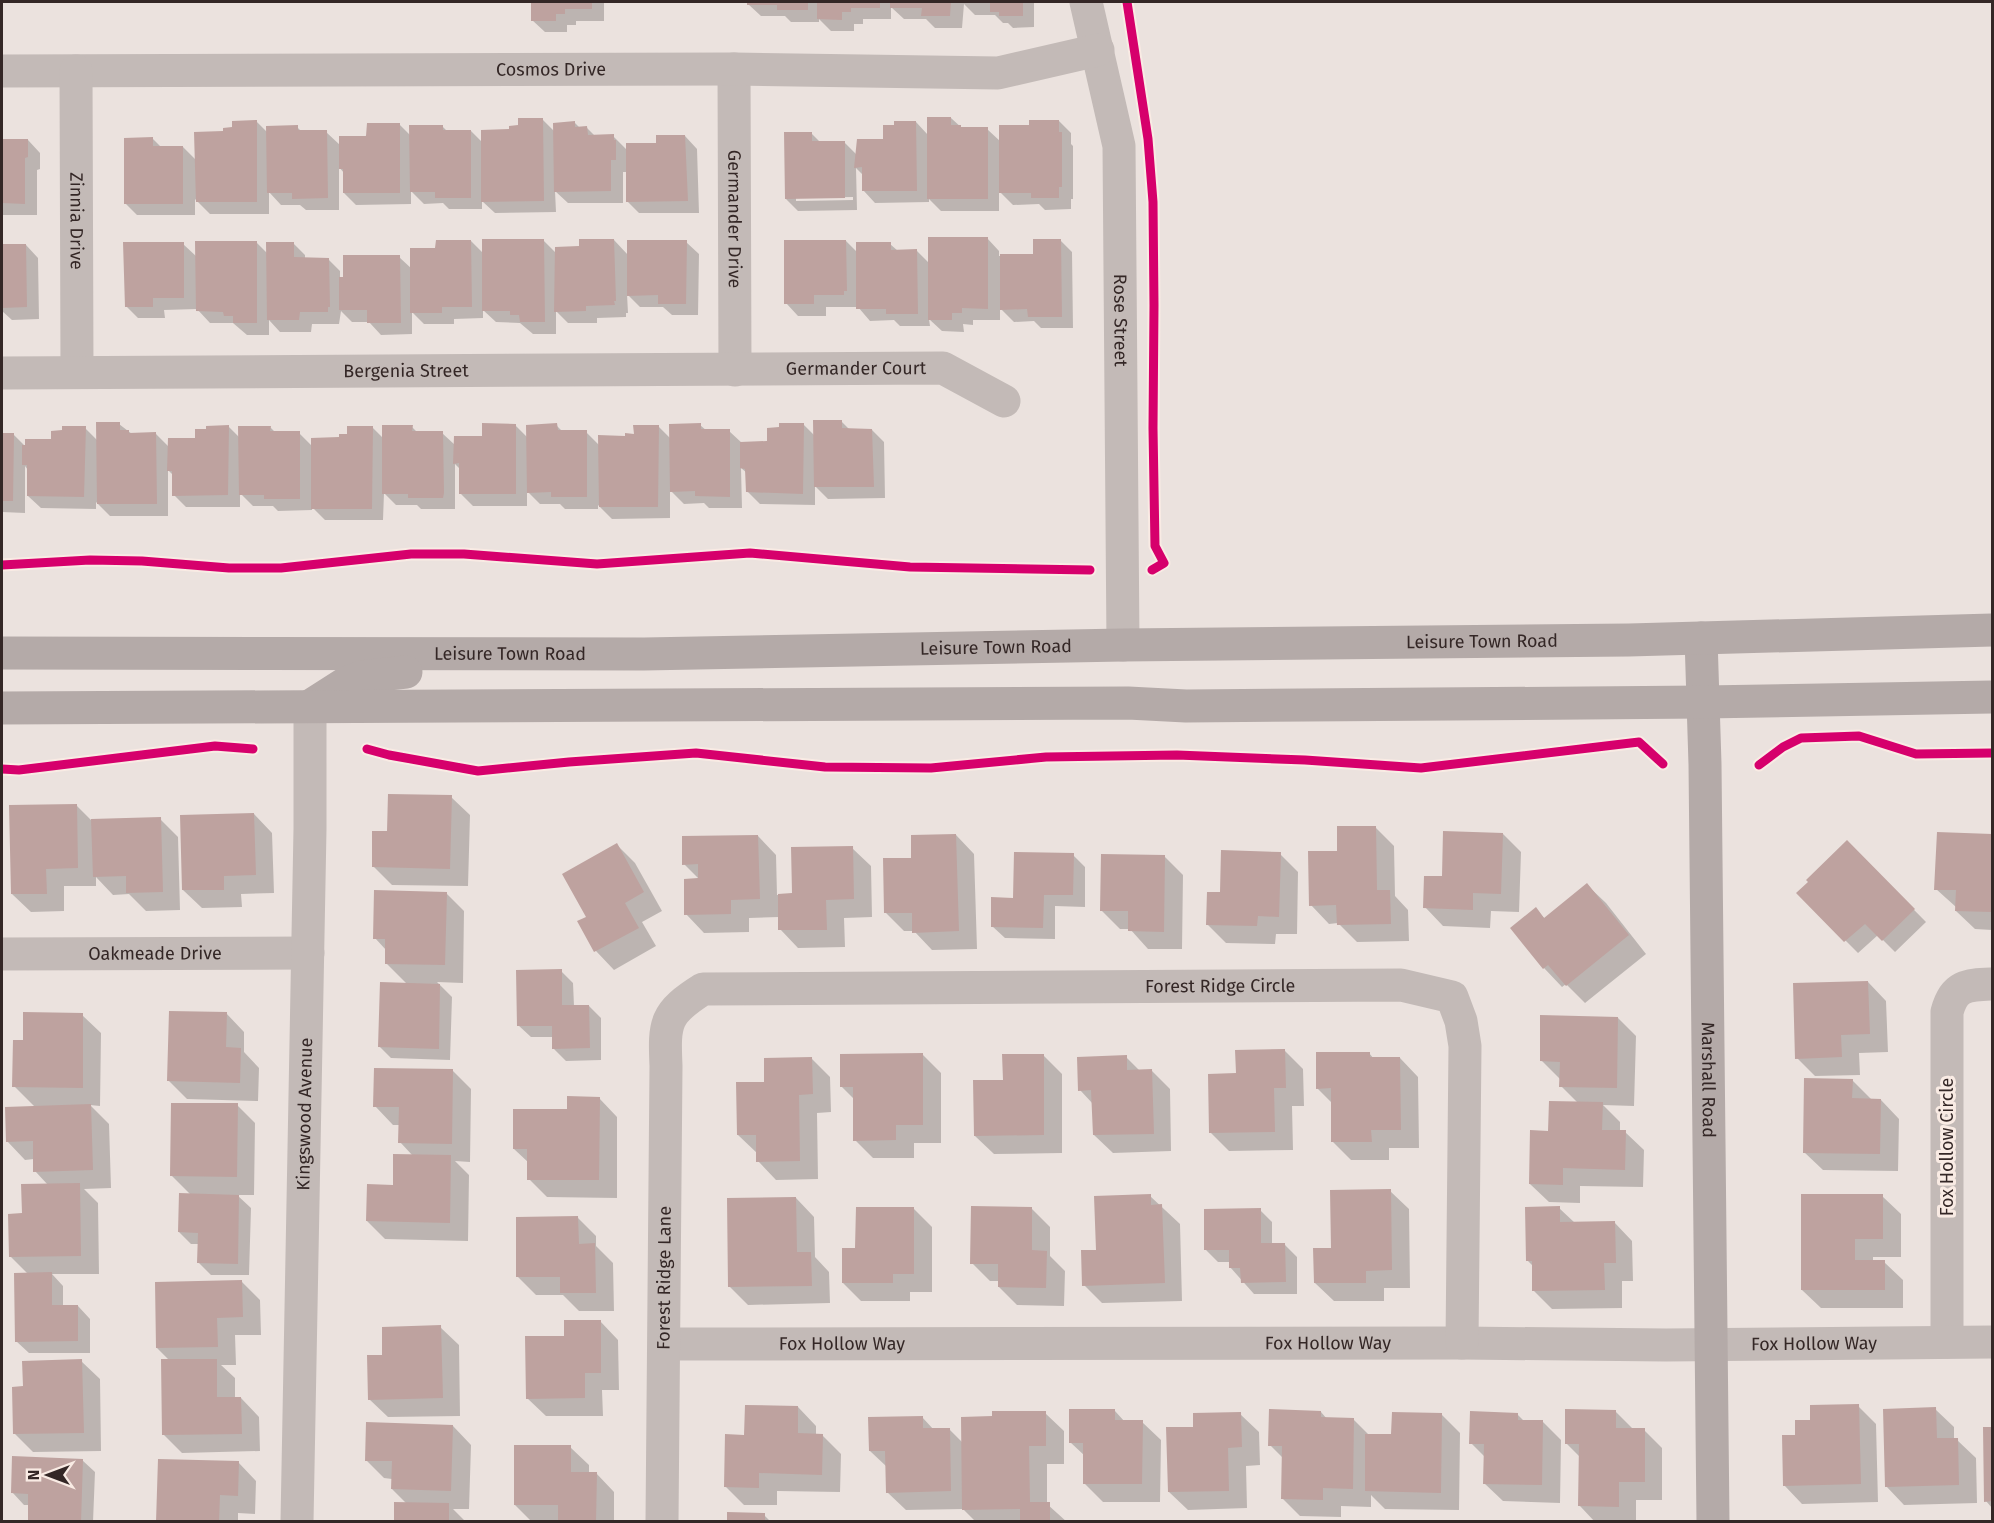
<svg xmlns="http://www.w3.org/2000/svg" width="1994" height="1523" viewBox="0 0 1994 1523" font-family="'Fira Sans',sans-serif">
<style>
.shadow{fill:#0003;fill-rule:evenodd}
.building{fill:#bea29f}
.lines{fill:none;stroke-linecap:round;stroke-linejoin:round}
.street{stroke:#c3bab7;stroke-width:33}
.secondary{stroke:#b4aaa8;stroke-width:33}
.cycleway-casing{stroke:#f9ebe4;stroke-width:13}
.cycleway{stroke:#d6006c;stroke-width:9}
.labels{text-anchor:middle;stroke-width:6;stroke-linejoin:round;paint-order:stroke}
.street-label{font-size:18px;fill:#342726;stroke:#f9ebe4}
</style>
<rect width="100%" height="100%" fill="#ebe2de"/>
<path class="shadow" d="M532,2H604V21H576V25H567V32H545L532,20Z
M748,2H1034V27L1013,28L1008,23H1003L995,15H975L964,4L962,28H935L926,19H904L891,7V19H863V24H854V31H831L819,19V22H791L785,16H761L748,4Z
M951,118L963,129H987L1001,142L1031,127L1059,121L1071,133V144L1073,146V199H1071V209L1045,210L1039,204L1013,205L999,191V211H941L929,199V202L875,203L863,190V175L856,168L857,210L798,211L786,199L812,134L820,142H844L857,155L884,140L895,126L916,122L928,135ZM853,197V200L796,201V198Z
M543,120L554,131L575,123L580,128H587L595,136H613L627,150L658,145L685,136L697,149L699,213H639L627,201V172H623V203H568L555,191L556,212L495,213L482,201V209H449L443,203L424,204L411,191V204L356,205L344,193V173L339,167V210H306L300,205H281L269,192V214H210L195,199V215H137L125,203L153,139L161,147H183L197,161L225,133L256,121L268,133L297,127L302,132H326L340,145L399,124L411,136L442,126L447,131H471L483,143L511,131Z
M28,140L40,153V169L37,170V215H2V141Z
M987,238L999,251V256H1034L1060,240L1072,252L1073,328H1041L1034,321L1014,322L1000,308V320H973V325L963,324L964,332L942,331L929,319L930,326H900L894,320L870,321L858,307H826V316H798L786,303L846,241L858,253L890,244L898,251H917L929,263Z
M543,240L556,253L614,240L628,255L686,242L699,254L698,315H672L663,307H640L627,294L628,313H626V317L597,318V323H568L556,311V334H533L520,323L496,322L483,310V318L454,319V324H424L412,312V334L381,335L369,322H352L341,311L339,324H312L311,332H280L269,320V335H247L233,323H210L197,309L164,310L165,318H138L126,306L183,244L197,257L256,242L268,254L293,243L305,255V259H328L340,271V279L399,257L412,269L437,249L471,241L484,254Z
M26,245L38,258L39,319L12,320L2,311V246Z
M841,421L850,430H872L884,442L885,498L828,499L815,486V505L760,504L747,491V473L741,468L742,508H709L704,503L684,504L670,490V518L612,519L598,505V509H565L560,504H540L527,491V506H473L461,494L460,469L455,464V509H421L417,505H396L384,493L383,520H325L312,507V510L278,511L273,506H253L240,493V507H186L174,495L173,475L168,470V516H110L96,502V509L41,508L28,496V470L25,466V513L2,512V434H13L26,447L52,441L85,428L97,440L119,424L132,434H156L169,447L196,440L228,426L240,438L270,427L276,433H299L312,446L372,427L384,439L412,427L418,433H442L455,445L483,438L515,425L528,438L556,425L563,432H586L599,445L658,426L671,439L700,425L707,431H729L742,443H769L803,424L815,436Z
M451,797L470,815L468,886L392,885L373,866L389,832Z
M77,806L92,821L160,819L178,837L180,910L146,911L129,894L113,895L96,877V886H64V911L31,912L12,894Z
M254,814L272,833L274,893L241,894L242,907L202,908L183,890Z
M2,826L3,909H2Z
M1375,827L1394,846L1395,896L1408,910L1409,941L1357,942L1338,923L1329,924L1311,905L1339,852Z
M1503,834L1521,852L1519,912L1491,911L1490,928L1443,926L1425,907L1443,878Z
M1938,834L1992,836V930L1975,929L1956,911V907L1936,889Z
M956,835L974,854L977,949L932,950L914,931H904L886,913L913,859Z
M758,836L776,855L777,895H793L852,848L871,866L872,917L844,918L845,947L798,948L780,929L779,917L749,918V932L704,933L686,914L700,880L684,864Z
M1847,842L1926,922L1895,952L1878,935L1858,953L1798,893Z
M617,845L635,863L662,911L642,922L656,946L614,970L596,951L579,922L588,917Z
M1280,854L1298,872L1297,934H1276L1275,944L1226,943L1208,925L1222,894Z
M1073,855L1085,867V907L1055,906V939L1005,938L992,926L1015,900Z
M1164,856L1183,875L1182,949H1148L1130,929H1120L1102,911Z
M1587,885L1606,903L1646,954L1585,1003L1566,984L1562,987L1544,968L1512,929L1536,909L1545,919Z
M446,893L464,911L463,983L437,982L452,997L450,1060L391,1058L379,1046L407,984L386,963V950L375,938Z
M561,971L573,983L574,1006H589L601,1018V1060L566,1061L554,1049V1037H531L518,1025Z
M1868,982L1886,1001L1888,1052L1859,1053L1860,1075L1815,1076L1797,1058Z
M226,1013L244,1032V1052L259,1068L258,1101L187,1099L169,1081Z
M82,1015L101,1033L100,1106L90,1105L109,1124L111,1188L84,1189L98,1203L99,1274H52L63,1286V1307L78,1306L90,1319V1353H29L16,1341L28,1274L10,1256L23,1215L48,1185L35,1171L34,1159L25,1160L7,1141L35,1107L14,1086L25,1041Z
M1618,1018L1636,1036L1634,1106L1603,1105L1620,1122V1132H1625L1644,1150L1643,1187L1580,1186V1203L1549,1202L1530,1184L1550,1132L1578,1103L1561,1086L1560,1079L1541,1060Z
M1285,1051L1303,1069L1304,1106H1292L1293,1150L1229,1151L1211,1133L1237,1075Z
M1369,1053L1374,1059L1400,1058L1418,1077L1419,1148H1389V1160H1351L1333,1142L1332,1103L1317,1088Z
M923,1055L941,1073V1143H914V1158H873L855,1140V1100L841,1086Z
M1043,1055L1062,1074V1153L994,1154L975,1136L1004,1081Z
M1126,1057L1140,1071L1151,1070L1170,1089L1171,1151L1113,1153L1094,1135L1093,1104L1080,1090Z
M812,1059L830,1077L831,1112L817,1113L818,1179L776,1180L758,1161V1154L738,1135L765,1084Z
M453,1071L471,1089L470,1162L455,1161L469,1175L468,1241L385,1239L367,1221L394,1186L413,1156L400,1142V1125H393L375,1106Z
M1852,1080L1871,1099L1881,1100L1899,1119L1898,1171L1823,1170L1804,1152Z
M599,1098L617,1117V1198L547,1197L529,1179V1163L514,1149L569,1111Z
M237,1105L255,1123L254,1195H237L251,1208L249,1275H211L199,1263V1244H191L179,1232L191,1195L171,1175Z
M1390,1191L1409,1209L1410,1288H1384V1301H1334L1315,1283Z
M1150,1196L1180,1224L1182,1301L1102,1303L1084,1285L1097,1251Z
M1882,1196L1901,1214V1257H1873V1262H1884L1903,1280V1308H1821L1802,1290Z
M796,1198L814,1217L815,1257L829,1272L830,1303L748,1305L729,1286Z
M1559,1208L1575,1223L1614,1222L1632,1241L1633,1281H1622V1308L1552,1309L1534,1291V1267L1527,1260Z
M914,1209L932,1227V1292H910V1301H861L843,1283L857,1249Z
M1032,1209L1050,1227V1256L1065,1271L1064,1306L1017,1305L999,1287V1281H990L972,1263Z
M1260,1210L1272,1222V1245H1285L1297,1257V1294H1254L1230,1267V1262H1218L1206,1250Z
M578,1218L596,1236V1246L613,1263L614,1311H579L563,1295H536L518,1277Z
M242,1282L260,1300L261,1335H235L236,1365H221L235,1378V1398H241L259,1417L260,1451L182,1453L163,1434L170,1361L157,1348Z
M600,1321L618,1340L619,1390H602L603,1416H546L527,1398L566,1337Z
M440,1327L459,1345L460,1416L388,1417L369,1399L384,1357Z
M81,1361L100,1379L101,1451L33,1452L15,1434L24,1388Z
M1858,1406L1876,1424L1878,1502L1802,1504L1784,1485L1797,1436L1811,1421Z
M798,1407L816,1426V1435H822L841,1454L840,1492L777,1491V1505H744L726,1487L746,1436Z
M1935,1409L1954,1427V1440H1957L1976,1458L1977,1503L1904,1505L1886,1486Z
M1115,1411L1125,1422H1142L1161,1440L1160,1502H1103L1084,1483L1085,1456L1070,1442Z
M1615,1411L1634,1430H1644L1662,1448V1500H1636V1522H1595L1580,1506V1457L1566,1443Z
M1321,1412L1327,1419H1353L1369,1435L1393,1436L1441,1414L1460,1433L1459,1510L1385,1509L1371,1495V1507L1341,1506V1517L1300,1516L1282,1498L1283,1458L1270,1445Z
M1045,1413L1064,1431V1464H1047V1504L1067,1522H976L963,1509L906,1510L887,1492V1467L870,1451L922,1417L934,1430L949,1429L963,1443Z
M1240,1414L1259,1432L1260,1465L1246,1466L1247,1508L1188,1510L1169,1492Z
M1517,1414L1524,1421L1543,1422L1561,1440L1560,1503L1503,1501L1484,1483L1485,1457L1471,1443Z
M453,1426L471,1445L469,1509H453L466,1522H395L407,1504L392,1489V1479L384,1478L366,1460Z
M1985,1428H1992V1508L1986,1501Z
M570,1447L589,1465V1473H596L614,1492V1522H532L515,1505Z
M82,1460L95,1472L93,1522H29L30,1505H24L12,1492Z
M238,1462L256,1481L255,1514L238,1513V1522H158Z
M764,1515L771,1522H728Z"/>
<path class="building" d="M531,2H592V9H565V14H556V21H531Z
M747,2H808V10H777V5H747Z
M817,2H880V8H851V12H842V20L817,19Z
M890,2H951L950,16H921L922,8H890Z
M990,2H1023V16H999V12H990Z
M927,117H951V125H961V127H988V199H927Z
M518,118H543L544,201L481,202V130L509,129V126L518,125Z
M257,120V202H196L194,132L223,131V128L232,127V121Z
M1029,120H1059V132H1062V187H1059V198H1031V193H999V125H1029Z
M575,121V127L587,126L588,135L614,134V140H616V160H611V191L554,192L553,123Z
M894,121H916L917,191H862V167L854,168L857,139H883V125H894Z
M367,123H400V193H343V169H339V136H366Z
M298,125V130H327L328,198L292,199V193H267L266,126Z
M409,125H443V130H471V198H435V192H410Z
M784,132H812V141H845V198L785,199Z
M656,135H685L688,201L626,202V143H656Z
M153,137V146H183V204H124V138Z
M2,139H28V157L25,158V204L2,203Z
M928,237H988V309L962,308V313H952V320H928Z
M482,239H544L545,322H520L519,315H510V311H482Z
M579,239H614L616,301H614L615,305L586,306V311L554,312L555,247L579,246Z
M1033,239H1061L1062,317H1028L1027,309L1000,310V254H1033Z
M436,240H471L472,307H442V313H410V248H435Z
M627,240H687L686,304H658V295L627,296Z
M784,240H846L847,291H844V295H814V304H784Z
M195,241H257V323H233V316H224L223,312L196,311Z
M123,242H184V298H153V307H125Z
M266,242H294V257L329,258L330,307H328V312H300L299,320H267Z
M856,242H891V250L917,249L918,314H886V309H856Z
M2,244H26L27,307L2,308Z
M343,255H400L401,323H367V310H339V277H343Z
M813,420H842V428L872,429L874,487H814Z
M96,422H120V430H129V433L156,432L157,504H97Z
M482,423L516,424V494H459V463L453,464L454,436H482Z
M557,423L558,430H587V497H551V492L527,493L526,425Z
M701,423V429H730V497L695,496V491L670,492L669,424Z
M779,423H804L803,494L746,492L745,469L740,468V442L767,441V428L779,427Z
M229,425L228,495L172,496V471H167L168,438H195V429H206V426Z
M382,425H413L412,431H443L444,493L443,498H408V494H382Z
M633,425H659L658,507H599L598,435L625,436V433L634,434Z
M62,426H86L84,497L27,496V465H22V445H25V439H51V431L62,430Z
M238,426H271L270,431H300V499H264V495H239Z
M347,426H373L372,509H311V438L339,437V434H347Z
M2,433H14L13,501H2Z
M388,794L452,795L450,869L372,867V831H387Z
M77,804L78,868L46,869L47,894H11L9,805Z
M254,813L256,875L224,876V890H182L180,815Z
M161,817L163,892L126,893V876L93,877L91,819Z
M1337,826H1376L1377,890H1390L1391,924L1337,925L1336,905L1309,906L1308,851H1337Z
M1443,831L1503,833L1501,894L1473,893V910L1423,908L1424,876H1442Z
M1937,832L1992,834V912L1955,911L1956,890H1934Z
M956,834L959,931L912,933V913H884L883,858H911V835Z
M758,835L760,899L731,900V914L684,915V879L698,878V864L682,865V836Z
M1847,840L1915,909L1882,941L1865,924L1844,942L1796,893L1808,882L1806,880Z
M617,843L644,892L625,903L639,928L594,952L577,921L586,917L562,874Z
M853,846L854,899L826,900L827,930H778V894L792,893L791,847Z
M1221,850L1281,852L1279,917L1258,916L1257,926L1206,925L1207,892H1220Z
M1014,852L1074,853L1073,895H1044L1043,928L991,927V897L1013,898Z
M1101,854L1165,855L1164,932L1128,931V911H1100Z
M1587,883L1629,935L1566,986L1548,965L1543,969L1510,928L1536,907L1544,918Z
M374,890L447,892L445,965L385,964V939H373Z
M562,969V1005H589L590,1048L552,1049V1026H517L516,970Z
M1868,981L1870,1034L1841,1035L1842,1057L1795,1059L1793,983Z
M380,982L440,984L439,1049L378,1047Z
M169,1011L227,1012L226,1047L241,1048L240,1083L167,1081Z
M23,1012L83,1013V1088L12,1087L13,1040H23Z
M1540,1015L1618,1017L1617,1088L1559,1087L1560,1062L1540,1061Z
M1285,1049L1286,1088H1274L1275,1132L1209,1133L1208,1074L1236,1073L1235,1050Z
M1316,1052H1370V1057H1400L1401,1130H1371L1372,1142H1331V1088L1316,1089Z
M923,1053V1125H896V1140L853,1141V1087H840V1054Z
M1002,1054H1044V1135L974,1136L973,1080H1003Z
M1127,1055V1070L1152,1069L1154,1134L1093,1135L1091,1090L1078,1091L1077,1057Z
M812,1057L813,1094L799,1095L800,1161L756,1162V1135H737L736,1082H764V1058Z
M374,1068L453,1069L452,1144L398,1143L399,1107H373Z
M1804,1078L1853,1079L1852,1098L1881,1099L1880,1154L1803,1153Z
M567,1096L600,1097L599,1180H527V1149H513V1109H567Z
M1549,1101L1603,1102L1602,1130H1626L1625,1170L1563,1168V1185L1529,1184L1530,1130L1548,1131Z
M171,1103H238L237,1177L170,1176Z
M91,1104L93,1170L33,1172V1141L6,1142L5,1107Z
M393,1154L451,1155L450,1223L366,1221L367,1184L393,1185Z
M80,1183L81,1256L9,1257L8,1214L22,1213L21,1184Z
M1391,1189L1392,1270L1366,1271V1283H1314L1313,1248H1331L1330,1190Z
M179,1193L239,1195L238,1264L197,1263L198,1233L178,1232Z
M1151,1194V1205L1162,1204L1165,1283L1082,1286L1081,1250H1096L1094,1196Z
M1801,1194H1883V1239H1855V1260H1885V1290H1801Z
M796,1197L797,1252H811L812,1286L728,1287L727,1198Z
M971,1206L1032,1207V1250L1047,1251L1046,1288L998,1287V1264H970Z
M1560,1206V1222L1615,1221L1616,1263H1604L1605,1290L1532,1291V1261H1526L1525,1207Z
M856,1207H914V1274H893V1283H842V1248H855Z
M1261,1208V1243H1285L1286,1282L1241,1283L1240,1268H1229V1250H1204V1209Z
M578,1216L579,1244L595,1243L596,1293H560V1277H516V1217Z
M52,1272V1305H78V1341L15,1342L14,1273Z
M242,1280L243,1317L217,1318L218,1347L156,1348L155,1282Z
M564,1320H601V1373H585V1398L526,1399L525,1336H564Z
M441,1325L443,1398L368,1400L367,1355H382V1327Z
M82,1359L84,1433L13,1434L12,1387L23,1386L22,1361Z
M161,1359H217V1397H241L242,1434L162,1435Z
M1859,1404L1861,1484L1783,1486L1782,1435H1795V1420H1810V1405Z
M745,1405L798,1406V1433L823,1434L822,1475L759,1473V1488L724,1487L725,1434L744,1435Z
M1936,1407L1937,1438H1958L1959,1485L1885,1487L1883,1409Z
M1069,1409H1115V1420H1143L1142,1484H1083V1443H1069Z
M1269,1409L1321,1411V1417L1354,1418L1353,1489L1323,1488V1500L1281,1499L1282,1446H1268Z
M1565,1409L1616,1410V1428H1645V1482H1619V1507L1578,1506L1579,1444H1565Z
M992,1411H1046V1446H1029L1030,1502H1050V1522H1020V1509L962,1510L961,1417L992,1416Z
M1470,1411L1518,1413V1420H1543L1542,1485L1483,1484L1484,1444H1469Z
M1241,1412L1242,1447L1228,1448L1229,1491L1168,1492L1166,1427H1193V1413Z
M1392,1412L1442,1413L1441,1493L1365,1491V1434H1391Z
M923,1416V1428H950L951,1491L886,1493L885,1451H869L868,1417Z
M366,1422L453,1425L451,1491L391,1489L392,1461H365Z
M1983,1427H1992V1501L1984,1502Z
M514,1445H571V1472H597L596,1522H558V1505H514Z
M12,1456L83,1459L81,1522H28V1494L11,1493Z
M158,1459L239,1461L238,1496L220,1495L219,1522H156Z
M394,1502L449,1503V1522H394Z
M727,1512L765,1513V1522H727Z"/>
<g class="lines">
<g class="street">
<path id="s1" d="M1086,2L1119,146L1123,645"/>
<path id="s2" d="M734,69L735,370"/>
<path id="s3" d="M2,71L734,69L998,73L1098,50"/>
<path id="s4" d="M76,71L77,371"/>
<path id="s5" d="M2,373L943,368L1004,401"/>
<path id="s6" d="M2,954L308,953"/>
<path d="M1947,1342V1012C1954,985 1967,985 1992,984"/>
<path id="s7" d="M665,1344L1462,1343L1666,1345L1992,1342"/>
<path id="s8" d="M297,1522L310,829V706"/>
<path id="s9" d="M662,1522L666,1066C664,1022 665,1013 703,989L1401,985L1452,997L1461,1021L1465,1046L1462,1343"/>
</g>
<g class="secondary">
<path id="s10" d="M1701,638L1705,764L1713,1522"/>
<path id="s11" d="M2,653L644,654L1123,645L1629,640L1992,630"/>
<path d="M310,706L346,683L362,677L406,672"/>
<path d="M2,708L1128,703L1186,706L1704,702L1992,697"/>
</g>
<g class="cycleway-casing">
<path id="cycleway" d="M1127,2L1148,139L1153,202L1154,305L1153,428L1155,546L1164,563L1152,570
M2,565L90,560L142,561L229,568H281L411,554H464L597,564L750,553L910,567L1090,570
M367,749L389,755L478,771L569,762L696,753L825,767L931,768L1046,757L1177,755L1305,760L1421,768L1639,742L1663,764
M1759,765L1783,747L1801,738L1859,736L1916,754L1992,753
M2,769L19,770L215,746L253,749"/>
</g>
<use href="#cycleway" class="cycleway"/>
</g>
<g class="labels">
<g class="street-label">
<text dy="6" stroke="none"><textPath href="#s3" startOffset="549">Cosmos Drive</textPath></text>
<text dy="6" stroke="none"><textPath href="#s2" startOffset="150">Germander Drive</textPath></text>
<text dy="6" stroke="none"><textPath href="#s4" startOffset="150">Zinnia Drive</textPath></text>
<text dy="6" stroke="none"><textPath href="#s1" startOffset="322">Rose Street</textPath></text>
<text dy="6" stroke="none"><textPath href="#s5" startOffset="854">Germander Court</textPath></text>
<text dy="6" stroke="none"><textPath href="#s5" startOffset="404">Bergenia Street</textPath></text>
<text dy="6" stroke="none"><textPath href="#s11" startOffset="1480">Leisure Town Road</textPath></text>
<text dy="6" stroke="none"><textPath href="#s11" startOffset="994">Leisure Town Road</textPath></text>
<text dy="6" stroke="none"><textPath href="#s11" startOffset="508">Leisure Town Road</textPath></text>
<text dy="6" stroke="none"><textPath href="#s6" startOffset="153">Oakmeade Drive</textPath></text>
<text dy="6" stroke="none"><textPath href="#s9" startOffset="1066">Forest Ridge Circle</textPath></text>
<text dy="6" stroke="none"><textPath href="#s10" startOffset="442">Marshall Road</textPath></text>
<text dy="6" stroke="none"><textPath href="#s8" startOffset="408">Kingswood Avenue</textPath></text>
<text transform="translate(1947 1147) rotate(-90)" y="6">Fox Hollow Circle</text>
<text dy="6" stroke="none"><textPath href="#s9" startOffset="244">Forest Ridge Lane</textPath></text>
<text dy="6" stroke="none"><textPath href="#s7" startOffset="663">Fox Hollow Way</textPath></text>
<text dy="6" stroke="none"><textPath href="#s7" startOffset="1149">Fox Hollow Way</textPath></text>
<text dy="6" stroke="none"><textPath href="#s7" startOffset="177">Fox Hollow Way</textPath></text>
</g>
</g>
<rect width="1994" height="1523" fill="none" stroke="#342726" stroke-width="6"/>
<g transform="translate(48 1475) rotate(270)" stroke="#f9ebe4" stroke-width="4.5" paint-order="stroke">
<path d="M0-4.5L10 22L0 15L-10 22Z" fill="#342726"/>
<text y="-9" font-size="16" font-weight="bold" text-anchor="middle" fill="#342726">N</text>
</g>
</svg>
